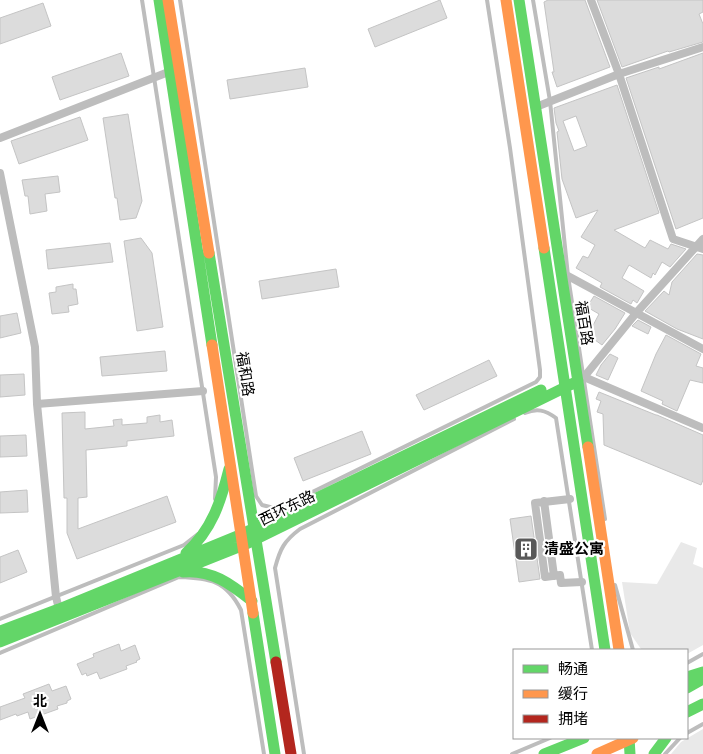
<svg xmlns="http://www.w3.org/2000/svg" width="703" height="754" viewBox="0 0 703 754" font-family="Quicksand,'Noto Sans SC',sans-serif">
<style>
.green{fill:#e9e9e9}
.building{fill:#dcdcdc;stroke:#c4c4c4;fill-rule:evenodd}
.lines{fill:none;stroke-linecap:round;stroke-linejoin:round}
.lane{stroke:#bdbdbd;stroke-width:4}
.street{stroke:#bdbdbd;stroke-width:8}
.fast{stroke:#63d668;stroke-width:11}
.slow{stroke:#ff974d;stroke-width:11}
.jam{stroke:#b3261e;stroke-width:11}
.labels{text-anchor:middle;stroke-width:4.5;stroke-linejoin:round;paint-order:stroke}
.street-label{font-size:15px;fill:#000;stroke:#fff}
.poi-label{font-size:15px;font-weight:bold;fill:#000;stroke:#fff;text-anchor:start}
</style>
<rect width="100%" height="100%" fill="#fff"/>
<path class="green" d="M681,542L697,548L693,564L703,568V645L687,654V650L641,649L630,633L622,582L657,584Z
M703,729V754H671L681,742Z"/>
<path class="building" d="M440,0L447,18L375,47L368,29Z
M548,0H585L610,67L557,87L552,72H554L544,2Z
M597,0H703V12L699,14L703,24V42L669,52L668,51L622,67Z
M43,3L51,26L0,44V18Z
M121,53L129,76L60,100L52,77Z
M703,53V218L676,229L626,78L659,67V69Z
M305,68L308,87L230,99L227,80Z
M617,85L659,213L614,230L645,248L650,240L668,249L671,244L686,249L670,267L662,262L655,275L653,273L651,278L629,265L622,278L644,291L637,303L633,300L631,304L600,287L602,283L576,268L583,256L588,258L595,245L581,237L598,210L576,218L562,179L557,132L559,131L556,123L554,108ZM576,116L587,146L574,151L563,121Z
M128,114L142,201L136,218L120,220L117,198H115L103,118Z
M80,117L88,140L19,164L11,141Z
M58,176L60,192L45,194L47,211L30,214L28,196H25L22,180Z
M141,238L152,253L163,327L137,331L124,241Z
M110,243L113,262L48,269L46,250Z
M697,254L703,255V339L677,329L645,311L664,291L669,295L672,282Z
M336,269L339,287L262,299L259,281Z
M73,284V289H76L78,304L68,306L69,312L52,314L49,293L56,292V287Z
M594,296L625,313L615,329L602,345L588,335L599,314L587,307Z
M17,313L21,333L0,338V316Z
M638,320L651,327L648,334L632,326Z
M666,335L701,354L696,366L703,368V383L690,380L677,411L662,404L663,401L641,391L656,354Z
M165,351L167,371L102,376L100,357Z
M610,354L618,358L608,380L596,375L601,365Z
M489,360L497,376L424,410L416,395Z
M24,374L25,395L0,397V375Z
M599,392L656,415H657L703,435V480L701,485L604,445L603,414L597,412L601,401L596,399Z
M85,412V429L114,426L113,420L122,419V425L147,423V417L160,415V422L172,420L174,436L127,441V446L86,450L87,497L78,498V529L167,496L176,522L77,559L67,533V498H64L62,413Z
M362,431L371,454L303,481L294,458Z
M26,435L27,456L0,457V436Z
M27,490L28,512L0,513V492Z
M531,516L540,579L519,582L510,519Z
M18,550L27,572L0,583V557Z
M119,644L121,651L135,645L140,659L136,661L137,662L126,666L127,669L100,679L97,672L87,676L86,673L82,675L77,664L94,657L93,654Z
M49,684L52,691L66,686L71,699L67,701V703L57,706L58,709L30,719L28,712L17,716L16,714L0,720V707L25,698L23,694Z"/>
<g class="lines">
<path class="lane" d="M142,0L214,464L216,477L215,499
M180,0L256,496L262,505L274,508L290,503L536,382L540,377V370L510,148L487,0
M533,0L550,101L568,276L605,519
M525,413C537,408 545,410 556,418L592,650
M615,585L633,650
M0,619L184,545L198,534
M0,653L179,577C209,578 226,580 241,610L264,754
M687,663L703,654
M687,733L703,724
M304,754L275,568C280,549 284,541 300,529L514,419
M512,754L550,738
M665,754L680,738"/>
<path class="street" d="M591,0L619,74L673,239L703,249
M536,107L619,74L703,47
M0,138L171,71
M0,173L35,347L37,404L56,597L59,609
M568,276L703,349
M577,377H584L637,312L703,239
M584,377L703,428
M37,404L203,391
M570,499L535,503L545,577L560,575L561,583L582,582
M544,501L554,576"/>
<path class="fast" d="M159,0L212,345
M519,0L588,447
M544,248L605,650
M209,253L276,662
M186,553C212,530 221,501 229,469
M183,572C211,569 231,584 252,601
M253,613L275,754
M0,631L59,609L242,534L541,390
M0,642L244,545L578,381
M687,677L703,672
M687,688L703,679
M687,712L703,704
M629,738L630,754
M544,754L584,738
M654,754L666,738"/>
<path class="slow" d="M168,0L209,253
M506,0L544,248
M212,345L253,613
M588,447L619,650
M597,754L633,738"/>
<path class="jam" d="M276,662L291,754"/>
</g>
<defs>
<g id="building-square" transform="scale(1.25)"><rect x="-9" y="-9" width="18" height="18" rx="4" fill="#595959" stroke="#fff"/><path d="M-4-6H4V6H1V3H-1V6H-4ZM-2.5-4.3h1.7v1.8h-1.7ZM.8-4.3h1.7v1.8H.8ZM-2.5-1h1.7V.8h-1.7ZM.8-1h1.7V.8H.8Z" fill="#fff"/></g>
</defs>
<g fill-rule="evenodd">
<use href="#building-square" x="526" y="549"/>
</g>
<g class="labels">
<g class="street-label">
<text transform="translate(584 323) rotate(81)" y="5">福百路</text>
<text transform="translate(245 374) rotate(81)" y="5">福和路</text>
<text transform="translate(287 508) rotate(-26)" y="5">西环东路</text>
</g>
<g class="poi-label">
<text x="544" y="554">清盛公寓</text>
</g>
</g>
<rect x="513" y="649" width="175" height="90" fill="#ffffff" stroke="#999999"/>
<rect x="523" y="665" width="25" height="8" fill="#63d668" stroke="#999999"/>
<text x="558" y="674" font-size="15" fill="#000000">畅通</text>
<rect x="523" y="690" width="25" height="8" fill="#ff974d" stroke="#999999"/>
<text x="558" y="699" font-size="15" fill="#000000">缓行</text>
<rect x="523" y="715" width="25" height="8" fill="#b3261e" stroke="#999999"/>
<text x="558" y="724" font-size="15" fill="#000000">拥堵</text>
<g transform="translate(40 714)" stroke="#ffffff" stroke-width="4" paint-order="stroke">
<path d="M0-4L9 19L0 12L-9 19Z" fill="#000000"/>
<text y="-8" font-size="14" font-weight="bold" text-anchor="middle" fill="#000000">北</text>
</g>
</svg>
